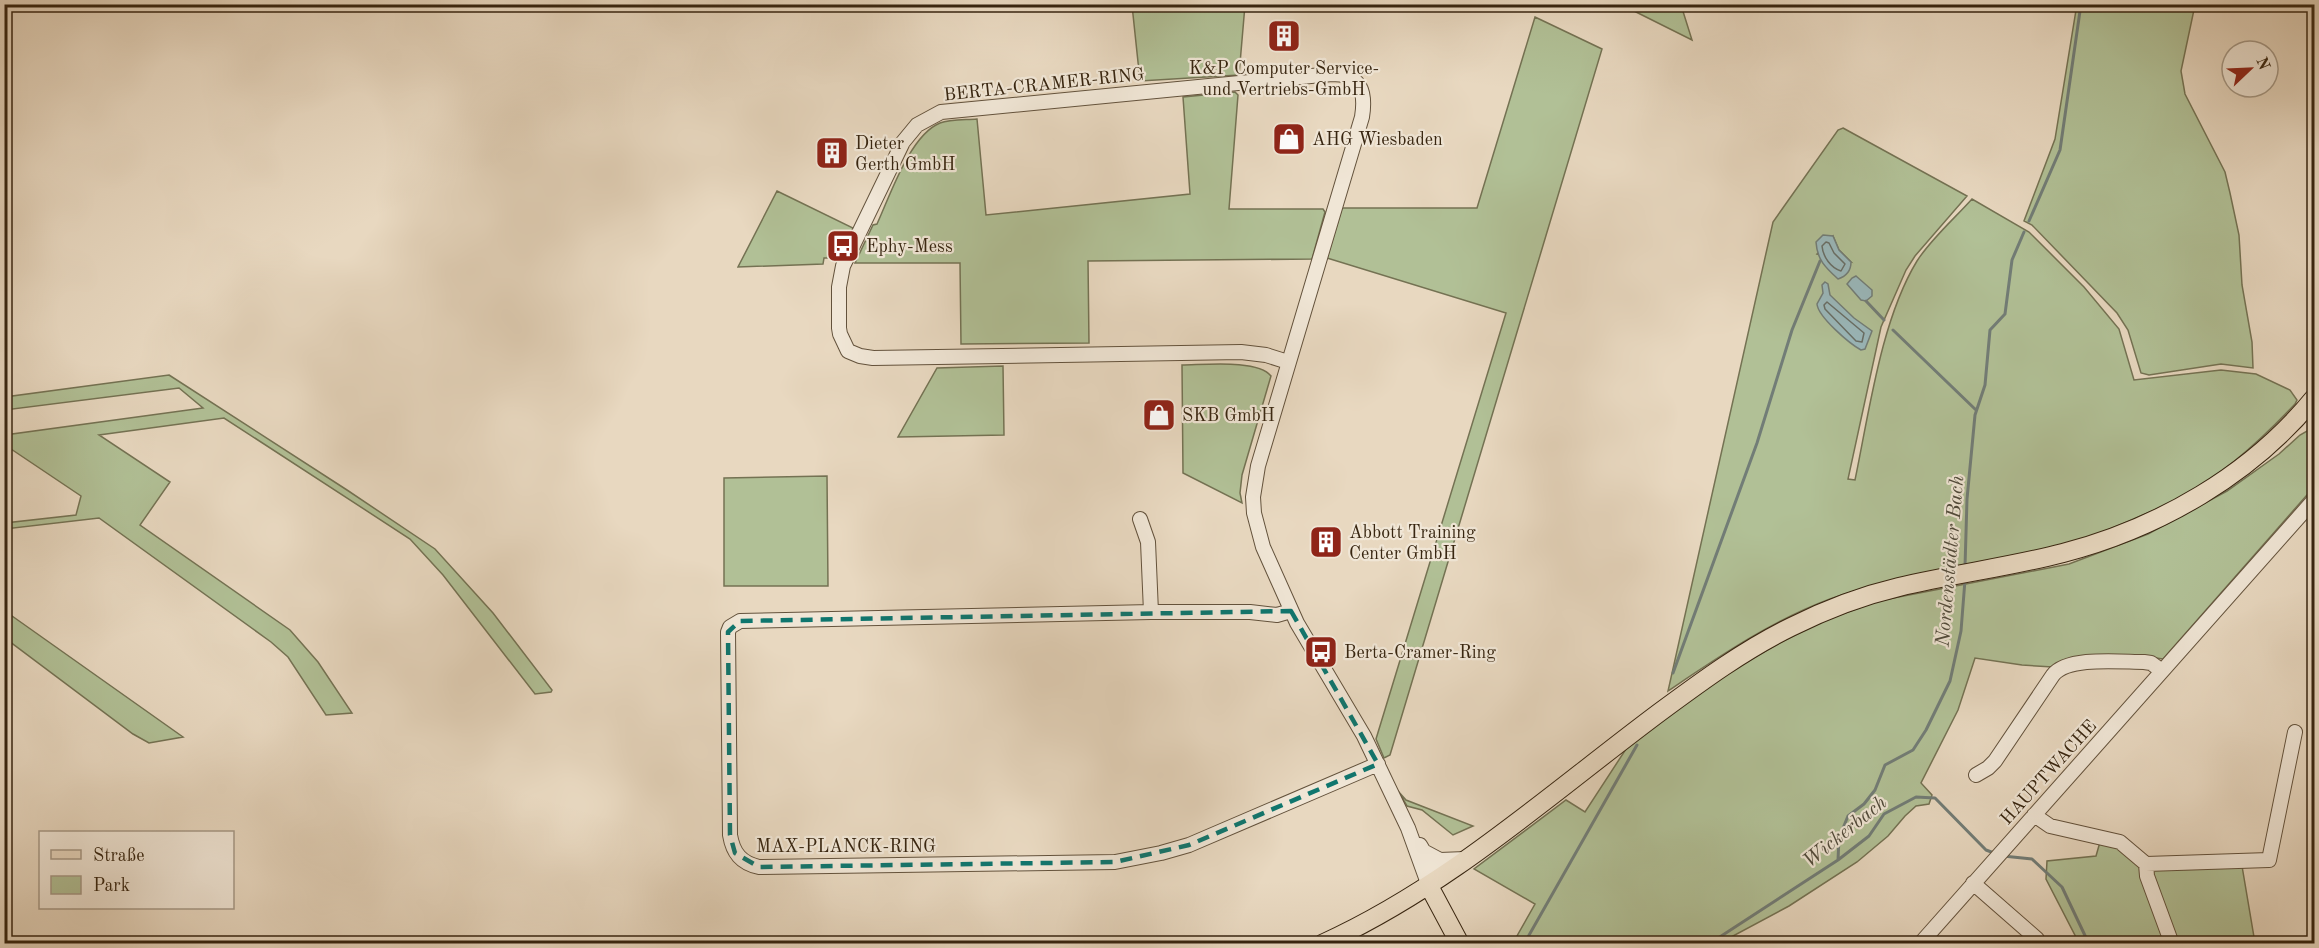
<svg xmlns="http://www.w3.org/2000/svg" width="2319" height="948" viewBox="0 0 2319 948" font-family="'Old Standard TT',serif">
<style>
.green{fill:#b1c096;stroke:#747253;stroke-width:1.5;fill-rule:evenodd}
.water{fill:#9ab8bb;stroke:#727d77;stroke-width:1.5}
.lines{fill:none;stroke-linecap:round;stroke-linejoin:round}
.shore{stroke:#686e66;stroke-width:1.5}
.stream{stroke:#727d77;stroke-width:3}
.minor-casing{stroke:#63523c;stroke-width:16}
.major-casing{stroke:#372510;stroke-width:20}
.minor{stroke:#f0e6d6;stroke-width:14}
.major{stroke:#e8d8c0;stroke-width:18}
.marked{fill:none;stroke:#0f766e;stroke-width:4.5;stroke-dasharray:12 8;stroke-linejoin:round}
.labels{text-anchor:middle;stroke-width:4.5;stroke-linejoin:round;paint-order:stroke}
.poi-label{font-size:18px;fill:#372510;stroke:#f0e6d6;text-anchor:start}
.street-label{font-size:18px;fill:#372510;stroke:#f0e6d6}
.water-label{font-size:20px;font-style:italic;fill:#504a3b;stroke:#f0e6d6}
</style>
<rect width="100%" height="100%" fill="#e8d8c0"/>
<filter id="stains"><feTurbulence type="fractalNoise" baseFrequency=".00333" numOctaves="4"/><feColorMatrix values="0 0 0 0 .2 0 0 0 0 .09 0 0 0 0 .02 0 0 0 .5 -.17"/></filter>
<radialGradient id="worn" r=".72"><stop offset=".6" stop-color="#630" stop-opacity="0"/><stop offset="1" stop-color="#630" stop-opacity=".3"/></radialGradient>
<path class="green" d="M2077,4L2195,5L2181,71L2185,94L2225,172L2230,193L2239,235L2242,285L2252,342L2253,368L2221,364L2149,375L2141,373L2128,330L2117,313L2032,225L2024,221L2055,139Z
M1132,5H1245L1239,75L1140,81Z
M1622,5H1681L1692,40Z
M1535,17L1602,49L1390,755L1384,758L1376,739L1506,313L1327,258L1342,208H1477Z
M1235,92L1238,95L1229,209H1323L1325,212L1312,259L1088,261L1089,343L961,344L960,263H855L873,225L877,224C890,196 910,135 940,123C950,119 965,120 977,119L986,215L1190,194L1183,97Z
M1843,128L1967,196L1915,256L1906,270L1881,327L1848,479L1855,480C1869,413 1881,320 1917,261C1931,239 1954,219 1972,199L2029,232L2084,287L2119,329L2134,380L2221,370L2256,374L2290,390L2297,400L2295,404C2263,438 2228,471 2187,494C2169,505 2149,512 2129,521C2106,531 2081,541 2056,547C1982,565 1903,573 1830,599C1771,621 1720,656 1668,691L1773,222L1838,130ZM1833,236L1839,250L1851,262L1817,254Z
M777,191L853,228L838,258H824L823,264L738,267Z
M1182,365C1203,365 1258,359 1271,376L1242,475L1240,493L1242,503L1183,473Z
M1003,366L1004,435L898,437L937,368Z
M169,375L347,490L435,549L493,613L552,690L551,692L535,694L443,575L410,539L224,418L99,435L170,482L140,525L290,630L318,662L352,713L326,715L288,657L271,642L99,518L5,529V523L76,515L81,496L8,447L5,448V435L203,408L179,388L5,410V397Z
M2314,427V487L2163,659L2149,657L2053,667L2022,665L1975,658L1958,710L1921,783L1932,795L1929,804L1916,806L1905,816L1888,836L1857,862L1789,906L1720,943H1513L1535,904L1474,869L1566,800L1585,812L1626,749L1648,730L1731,671L1779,643L1823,621L1878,601L2069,564L2148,534L2227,491L2279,454L2300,435Z
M827,476L828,586H724V478Z
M5,611L183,737L149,743L133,734L5,638Z
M1398,791L1406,800L1473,826L1453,835L1422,810L1407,806Z
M2100,842L2119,847L2140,867L2167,943H2079L2046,879L2047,861L2096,856Z
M2242,866L2255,943H2175L2149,870Z"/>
<path class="water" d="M1823,235L1833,236L1839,250L1851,262C1851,271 1847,276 1838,279C1826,268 1817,260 1816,242Z
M1856,276L1872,290V296L1866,301L1861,300L1847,284L1852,278Z
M1825,282L1828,284L1830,295L1854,318L1872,331L1865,349L1861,350C1850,344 1818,317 1817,304L1823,293L1822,285Z"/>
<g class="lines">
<path class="shore" d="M1826,242L1829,243L1834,253L1845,264L1841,271C1831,268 1823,257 1822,246Z
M1827,302L1864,333L1862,342L1856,341L1825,309L1824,305Z"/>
<path class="stream" d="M2029,221L2060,150L2081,4
M1866,301L1884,320
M1893,330L1976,410
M1965,567L1967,499L1975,415L1985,385L1990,330L2005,314L2012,260L2024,232
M1673,673L1757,443L1792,330L1820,261
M2003,856L2032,859L2062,887L2089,944
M1838,860L1839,838L1848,816L1864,804L1875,790L1885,765L1913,750L1926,730L1950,681L1961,631L1965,580
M1524,944L1637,745
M1709,944L1838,860L1869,836L1884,814L1916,797L1935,798L1986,850L1994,853"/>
<g class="minor-casing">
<path id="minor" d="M1288,362L1266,355L1241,352L873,358L860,356L848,351L840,334L839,328V287L843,266L903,142L917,125L941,112L1332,74C1361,74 1366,92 1362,117L1258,466L1253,497L1254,513L1263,547L1297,623L1364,736L1408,828L1429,886
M1140,519L1148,542L1151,612
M1291,611L1277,615L1250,612H1151L740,621L730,627L728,632L730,835C733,853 741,863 759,867L1115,862L1161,853L1189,845L1378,764
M1976,775L1988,768L1995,761L2053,675C2068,656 2121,662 2144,662L2151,663L2162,671
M2034,815L2050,826L2120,842L2146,864L2269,860L2295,732
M1420,845L1440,879
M1425,852L1440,860L1465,859
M2146,864L2147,876L2172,944
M1973,883L2037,939L2038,944
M1920,944L2314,500"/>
</g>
<g class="major-casing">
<path id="major" d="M1429,886L1460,944
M1322,944C1448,887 1550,794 1660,712C1702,681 1744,650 1791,627C1825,610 1861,596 1899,587C1953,574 2009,567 2063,553C2159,528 2251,475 2314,398"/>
</g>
<use href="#minor" class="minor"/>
<use href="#major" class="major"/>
</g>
<path class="marked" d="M1291,611L1378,764L1189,845L1115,862L759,867L735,853L730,835L728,632L740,621Z"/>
<defs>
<g id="building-square" transform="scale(1.725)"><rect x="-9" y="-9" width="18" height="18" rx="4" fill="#8f2418" stroke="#f0e6d6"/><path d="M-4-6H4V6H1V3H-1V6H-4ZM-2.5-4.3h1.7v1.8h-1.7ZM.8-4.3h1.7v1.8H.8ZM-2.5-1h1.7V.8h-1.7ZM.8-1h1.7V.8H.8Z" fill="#fff"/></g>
<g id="shop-square" transform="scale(1.725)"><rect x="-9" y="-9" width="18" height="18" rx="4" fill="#8f2418" stroke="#f0e6d6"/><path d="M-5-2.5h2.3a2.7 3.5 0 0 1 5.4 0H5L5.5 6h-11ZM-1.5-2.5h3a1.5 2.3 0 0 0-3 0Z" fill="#fff"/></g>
<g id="bus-square" transform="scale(1.725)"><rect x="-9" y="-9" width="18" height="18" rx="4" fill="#8f2418" stroke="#f0e6d6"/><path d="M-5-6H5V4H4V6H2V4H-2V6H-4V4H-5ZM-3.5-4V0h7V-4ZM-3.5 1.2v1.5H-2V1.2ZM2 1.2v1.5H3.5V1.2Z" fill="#fff"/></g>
</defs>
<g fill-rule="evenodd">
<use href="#building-square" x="1284" y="36"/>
<use href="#shop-square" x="1289" y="139"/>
<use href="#building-square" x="832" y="153"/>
<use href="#bus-square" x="843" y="246"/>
<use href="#shop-square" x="1159" y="415"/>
<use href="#building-square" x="1326" y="542"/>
<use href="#bus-square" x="1321" y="652"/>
</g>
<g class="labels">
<g class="poi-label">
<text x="1284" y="74" text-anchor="middle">K&amp;P Computer Service-<tspan x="1284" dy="21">und Vertriebs-GmbH</tspan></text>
<text x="1312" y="145">AHG Wiesbaden</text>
<text x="855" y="149">Dieter<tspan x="855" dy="21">Gerth GmbH</tspan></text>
<text x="866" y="252">Ephy-Mess</text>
<text x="1182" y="421">SKB GmbH</text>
<text x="1349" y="538">Abbott Training<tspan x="1349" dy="21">Center GmbH</tspan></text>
<text x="1344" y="658">Berta-Cramer-Ring</text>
</g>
<g class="street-label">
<text transform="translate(1044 84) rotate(-6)" y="6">BERTA-CRAMER-RING</text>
<text transform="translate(2048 772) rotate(-48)" y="6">HAUPTWACHE</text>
<text x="846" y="852">MAX-PLANCK-RING</text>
</g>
<g class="water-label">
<text transform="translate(1949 561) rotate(-85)" y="7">Nordenstädter Bach</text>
<text transform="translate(1844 831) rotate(-39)" y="7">Wickerbach</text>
</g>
</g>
<rect width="2319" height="948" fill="none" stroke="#e8d8c0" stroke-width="24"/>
<rect x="6" y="6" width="2307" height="936" fill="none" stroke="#372510" stroke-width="3"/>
<rect x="12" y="12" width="2295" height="924" fill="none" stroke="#372510" stroke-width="1.5"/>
<rect x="39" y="831" width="195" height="78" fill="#f0e6d6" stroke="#a69987" stroke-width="1.5"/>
<rect x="51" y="850" width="30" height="9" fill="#e8d8c0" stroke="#a69987" stroke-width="1.5"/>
<text x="93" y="861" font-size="18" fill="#372510">Straße</text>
<rect x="51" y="876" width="30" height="18" fill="#b1c096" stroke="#a69987" stroke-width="1.5"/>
<text x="93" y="891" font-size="18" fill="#372510">Park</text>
<g transform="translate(2250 69) rotate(67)"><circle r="28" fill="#f0e6d6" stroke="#a69987" stroke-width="1.5"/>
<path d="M0-4.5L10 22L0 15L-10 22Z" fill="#8f2418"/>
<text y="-9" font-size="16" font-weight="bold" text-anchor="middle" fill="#372510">N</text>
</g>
<rect width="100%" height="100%" filter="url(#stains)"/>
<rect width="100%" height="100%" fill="url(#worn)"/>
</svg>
